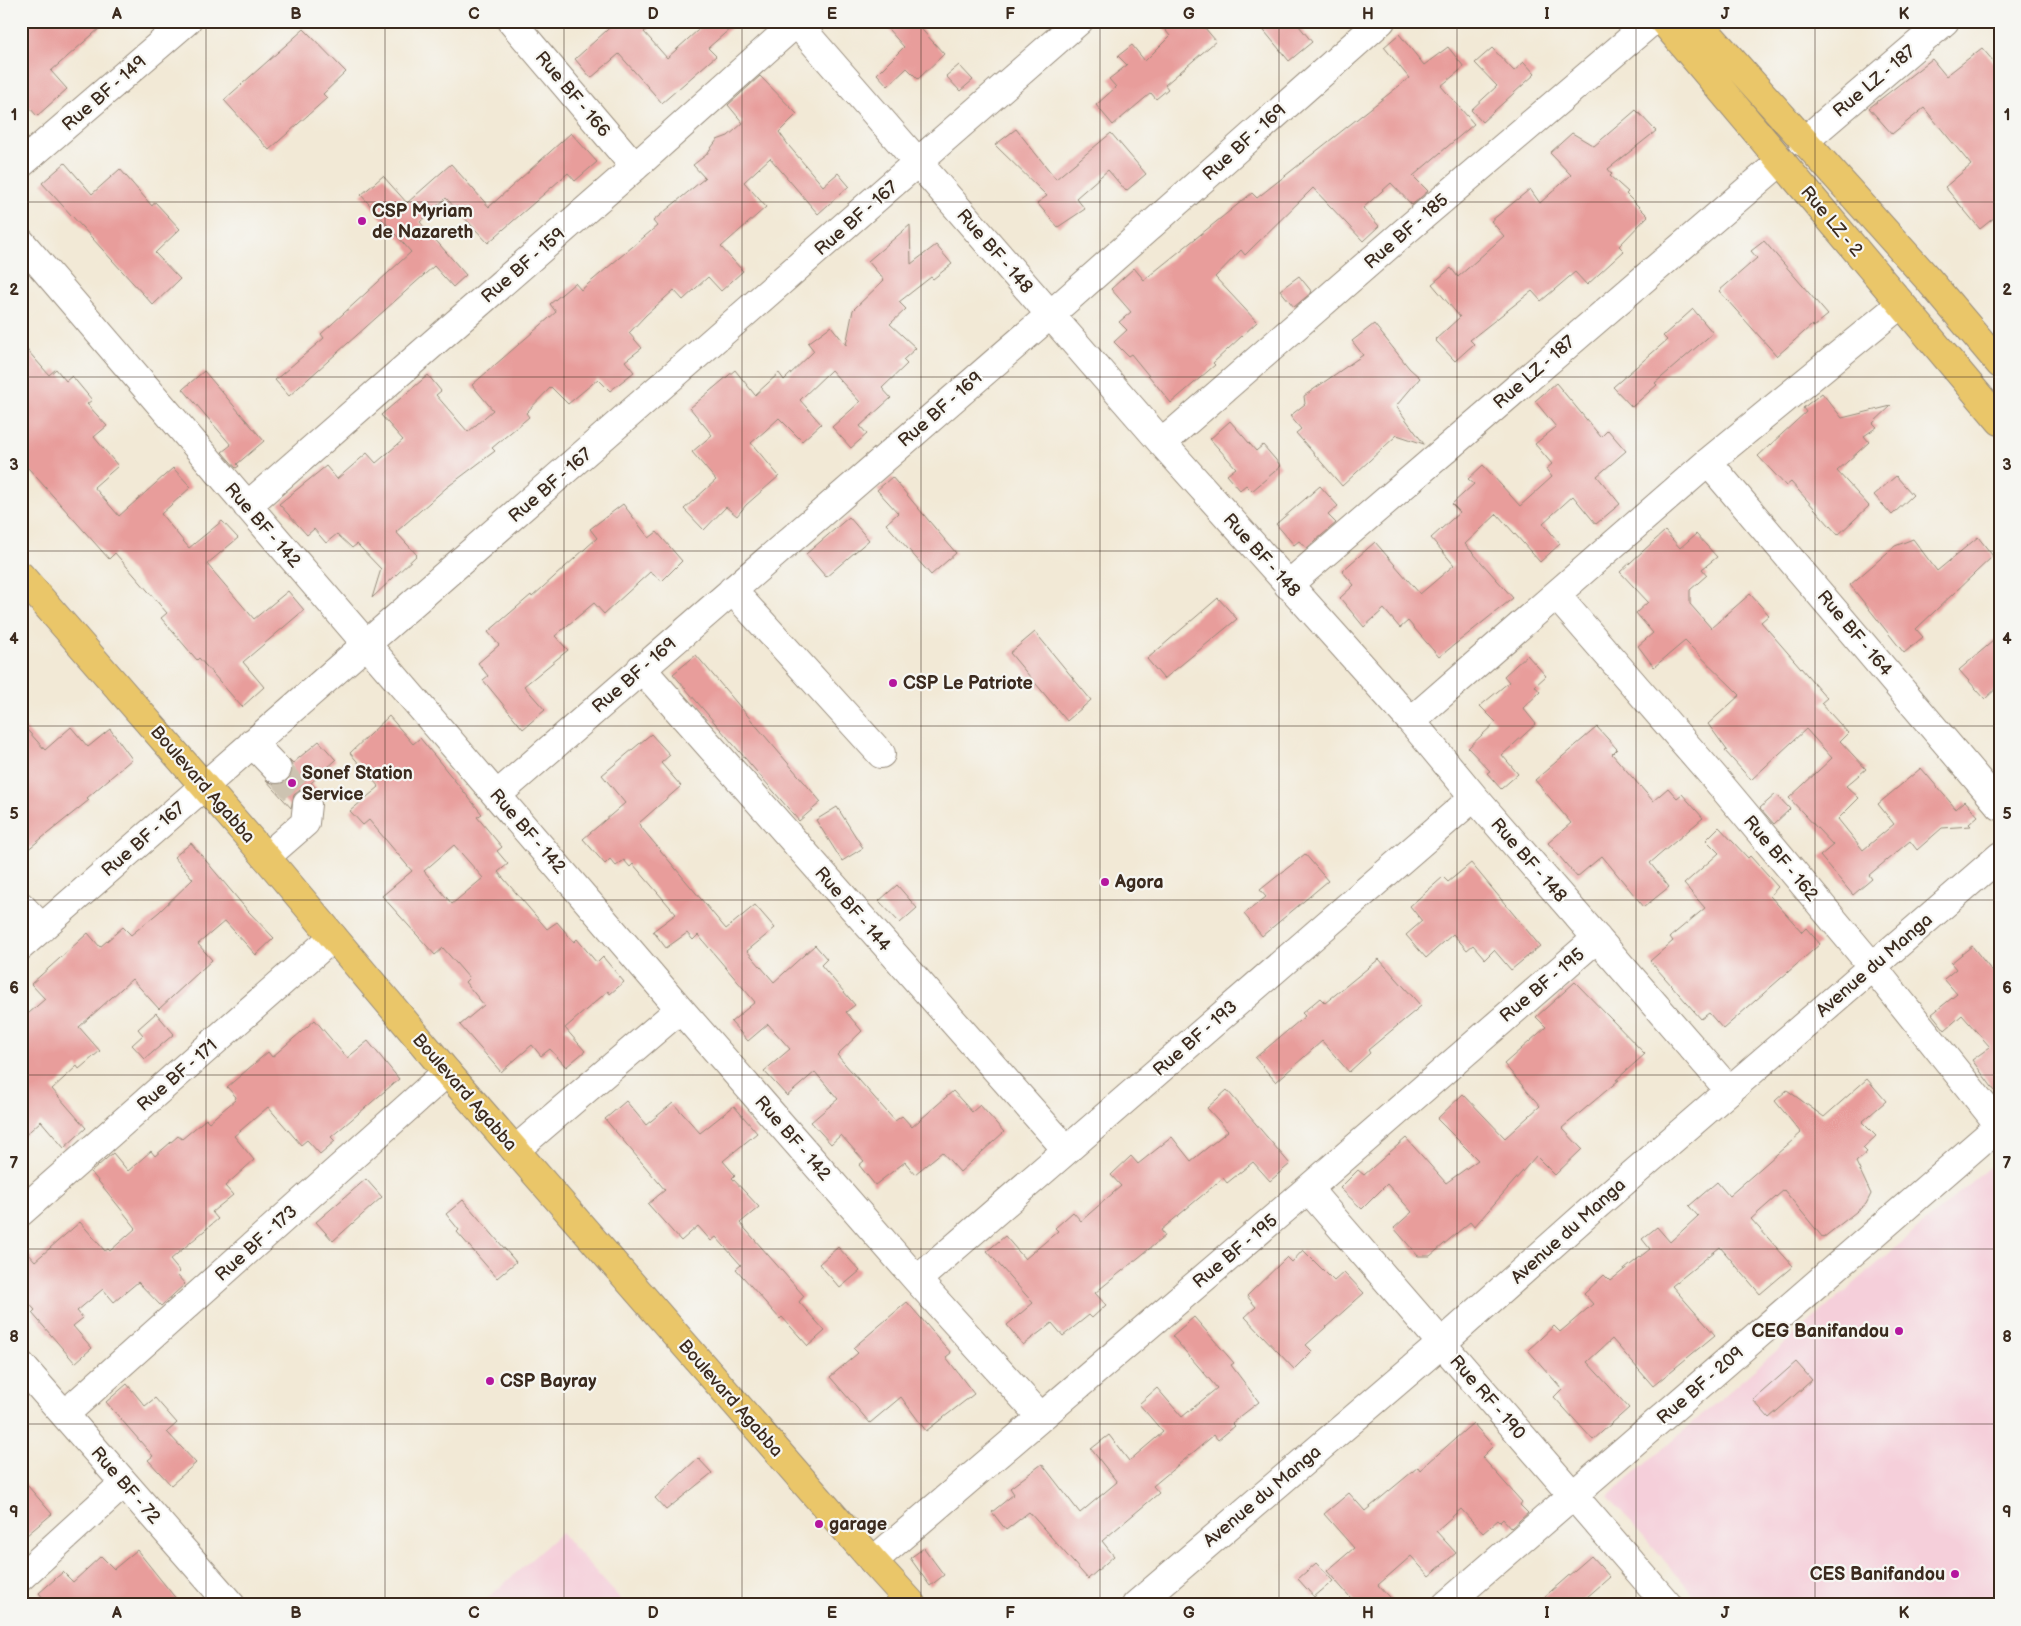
<svg xmlns="http://www.w3.org/2000/svg" width="2021" height="1626" viewBox="0 0 2021 1626" font-family="'Balsamiq Sans',sans-serif">
<style>
.built{fill:#f5cfda}
.building{fill:#e89d9b;fill-rule:evenodd}
.lines{fill:none;stroke-linecap:round;stroke-linejoin:round}
.minor-tunnel{stroke:#cdc3b1;stroke-width:28;stroke-dasharray:28 14;stroke-linecap:butt}
.minor-casing{stroke:#968a7a;stroke-width:30}
.major-casing{stroke:#968a7a;stroke-width:30}
.minor{stroke:#fff;stroke-width:28}
.major{stroke:#eac669;stroke-width:28}
.grid{fill:none;stroke:#3b2a1e;stroke-width:1;stroke-opacity:0.55}
.poi-dot{fill:#b5179e;stroke:#f6f6f2;stroke-width:2}
.labels{text-anchor:middle;stroke-width:4.5;stroke-linejoin:round;paint-order:stroke}
.street-label{font-size:18px;fill:#3b2a1e;stroke:#f6f6f2}
.poi-label{font-size:18px;font-weight:bold;fill:#3b2a1e;stroke:#f6f6f2;text-anchor:start}
.neatline{fill:none;stroke:#3b2a1e;stroke-width:2}
.grid-label{font-size:16px;text-anchor:middle;font-weight:bold;fill:#3b2a1e}
</style>
<rect width="100%" height="100%" fill="#f6f6f2"/>
<filter id="ink" filterUnits="userSpaceOnUse"><feTurbulence type="fractalNoise" baseFrequency=".02" numOctaves="2"/><feDisplacementMap in="SourceGraphic" scale="10" xChannelSelector="R" yChannelSelector="G"/><feConvolveMatrix kernelMatrix="1 2 1 2 8 2 1 2 1" color-interpolation-filters="sRGB"/></filter>
<filter id="wash" filterUnits="userSpaceOnUse"><feTurbulence type="fractalNoise" baseFrequency=".0096" numOctaves="4" result="noise"/><feDisplacementMap in="SourceGraphic" scale="20" xChannelSelector="R" yChannelSelector="G"/><feGaussianBlur stdDeviation="1.12" result="paint"/><feColorMatrix in="noise" values="0 0 0 0 0 0 0 0 0 0 0 0 0 0 0 0 0 1.4 0 .05"/><feComposite in="paint" operator="in"/></filter>
<g filter="url(#wash)">
<rect width="100%" height="100%" fill="#f2e9d6"/>
<path class="built" d="M1996,1161L2000,1166V1605H1703L1608,1496Z
M561,1533L626,1605H480Z"/>
<g id="blocks">
<path class="building" d="M21,21H108L51,71L67,89L37,116L21,98Z
M617,21H656L644,32L667,58L708,21H739L708,48L716,56L662,103L619,54L591,78L575,59Z
M881,21H914L944,54L918,79L907,68L888,86L877,74L904,47Z
M1158,21H1199L1216,41L1165,85L1168,89L1156,99L1151,93L1113,125L1096,105L1116,87L1109,79L1127,65L1118,56L1132,45L1145,61L1170,36Z
M1256,21H1295L1312,42L1289,61Z
M304,29L346,72L323,94L327,98L269,150L224,100Z
M1399,34L1424,65L1448,47L1464,67L1441,86L1474,124L1413,176L1428,191L1412,205L1391,183L1363,208L1379,226L1363,241L1313,188L1245,255L1241,250L1215,277L1257,322L1213,363L1215,365L1171,403L1131,354L1128,356L1114,342L1127,330L1119,322L1131,312L1111,289L1134,268L1144,280L1252,193L1257,198L1409,78L1384,47Z
M1492,48L1514,71L1524,62L1535,74L1482,122L1471,110L1497,86L1475,63Z
M1982,48L2000,69V213L1980,229L1945,187L1971,165L1924,108L1892,134L1869,108L1932,59L1946,76Z
M959,65L973,80L960,91L946,76Z
M760,76L797,114L779,132L789,146L823,186L838,173L849,186L818,214L770,158L744,182L766,207L721,247L743,271L721,291L708,277L683,300L674,290L646,315L629,333L642,348L625,361L634,372L610,391L598,379L568,404L551,387L526,413L529,417L492,448L495,451L446,488L396,532L417,555L372,598L381,569L357,544L352,548L337,534L326,543L314,529L307,535L279,504L326,466L337,479L367,453L376,463L403,440L381,415L428,375L441,391L436,395L468,432L493,410L472,385L556,312L550,304L575,283L581,290L657,226L653,221L705,178L693,165L706,155L717,140L728,136L743,123L728,105Z
M1636,110L1656,131L1608,169L1612,174L1610,176L1628,192L1626,194L1648,216L1619,246L1624,251L1587,285L1575,272L1541,301L1532,291L1470,340L1474,344L1455,361L1435,340L1460,317L1432,284L1451,268L1458,277L1504,236L1491,221L1530,189L1540,203L1571,175L1550,153L1572,133L1594,146Z
M1016,129L1056,179L1111,133L1146,174L1126,191L1108,170L1076,198L1085,209L1058,227L1037,203L1047,196L995,145Z
M571,133L597,162L575,181L568,173L488,243L446,198L420,222L466,275L453,287L434,266L289,396L275,380L324,338L321,334L411,252L361,195L383,176L407,203L451,164L489,207Z
M65,163L92,194L120,169L152,206L155,202L180,229L155,253L180,279L153,305L42,183Z
M910,225L911,264L936,245L952,264L933,279L931,277L899,302L906,309L890,324L916,348L903,360L907,364L882,388L891,398L860,426L867,434L851,448L832,427L860,402L831,370L800,400L821,424L802,441L779,418L765,431L751,443L779,476L746,505L737,516L726,507L704,530L684,509L716,480L692,452L712,435L690,408L735,370L755,395L779,373L784,380L814,351L808,343L831,326L846,345L853,310L884,280L868,261Z
M1764,241L1828,315L1813,327L1812,325L1777,356L1719,291L1757,258L1751,251Z
M1299,276L1312,292L1294,307L1280,290Z
M1693,309L1713,333L1655,383L1657,385L1632,407L1613,387L1667,340L1663,336Z
M1374,324L1409,368L1420,378L1396,406L1424,444L1397,435L1342,486L1296,433L1301,429L1290,416L1305,404L1304,396L1363,355L1352,341Z
M21,343L49,375L56,369L66,381L72,376L92,400L87,404L107,426L94,437L118,466L94,487L119,516L173,468L191,487L161,514L189,548L222,521L238,538L207,564L254,619L288,591L304,610L243,662L264,687L242,707L199,658L197,660L161,618L167,613L115,553L109,559L21,460Z
M204,371L264,441L237,464L239,466L236,468L222,452L231,445L183,389Z
M1556,383L1601,437L1608,430L1626,451L1597,476L1620,504L1596,524L1573,496L1543,523L1560,544L1540,562L1497,514L1465,544L1513,598L1439,657L1408,621L1400,628L1384,609L1364,627L1340,598L1354,585L1342,571L1375,542L1420,594L1454,565L1431,538L1460,512L1452,504L1474,484L1468,479L1483,465L1520,506L1552,477L1546,469L1552,464L1535,444L1556,427L1535,401Z
M1822,393L1842,418L1891,406L1873,423L1877,427L1864,436L1869,442L1837,471L1869,506L1838,535L1791,482L1786,486L1758,456L1806,412L1803,408Z
M1230,421L1256,451L1263,445L1281,466L1252,491L1246,485L1240,490L1227,475L1236,468L1210,439Z
M1896,476L1913,495L1892,515L1874,495Z
M892,477L956,553L931,575L886,524L898,513L877,490Z
M1320,486L1338,506L1328,515L1336,523L1307,548L1299,541L1294,545L1276,524Z
M623,504L649,538L657,532L682,561L662,581L650,572L604,614L594,603L555,636L568,650L524,686L545,710L523,729L483,680L488,676L478,663L499,645L488,632L531,595L532,597L597,538L590,529Z
M849,517L869,540L826,577L806,554Z
M1665,531L1680,548L1696,534L1717,557L1702,569L1707,575L1690,590V604L1711,628L1750,594L1769,615L1761,622L1827,698L1821,703L1848,733L1840,741L1866,769L1846,786L1859,798L1838,819L1863,850L1894,824L1878,804L1921,768L1956,809L1965,801L1978,816L1969,824L1971,826L1942,828L1917,850L1910,841L1869,875L1872,879L1853,895L1820,856L1833,845L1789,798L1832,758L1806,729L1751,780L1725,751L1727,750L1708,724L1740,695L1685,641L1654,667L1638,646L1653,633L1636,613L1648,602L1620,572Z
M1978,537L1993,556L1916,629L1923,637L1904,653L1850,585L1895,546L1913,539L1937,571Z
M1218,598L1237,619L1164,679L1147,659Z
M1035,632L1091,700L1067,721L1010,653Z
M2000,635V685L1985,699L1959,670Z
M696,655L821,802L799,821L673,674Z
M1527,655L1546,676L1535,686L1540,692L1523,708L1536,724L1502,755L1518,774L1501,789L1487,773L1490,771L1468,748L1496,722L1480,706L1509,682L1504,676Z
M389,716L413,744L420,738L482,814L477,817L502,847L497,851L508,864L498,872L547,929L557,922L574,942L577,939L597,963L603,957L624,982L610,994L608,991L565,1028L585,1051L566,1067L550,1049L541,1056L532,1045L501,1072L460,1025L484,1005L465,982L469,978L443,948L435,955L382,896L412,871L369,820L363,825L350,811L379,787L350,753ZM454,845L483,878L452,904L424,871Z
M21,723L45,750L71,727L88,747L110,729L132,759L87,798L89,800L21,855Z
M1597,727L1617,749L1612,754L1653,801L1668,788L1677,798L1682,794L1703,818L1650,863L1669,887L1644,907L1602,856L1577,877L1548,843L1571,823L1535,780Z
M651,734L670,755L661,763L681,786L639,823L640,826L726,929L755,905L775,928L747,951L774,982L815,945L827,959L821,965L855,1005L846,1012L862,1031L837,1055L895,1121L902,1116L912,1127L953,1091L972,1112L980,1105L1004,1132L960,1172L942,1152L915,1174L905,1162L875,1185L859,1165L864,1161L841,1135L831,1144L811,1122L838,1099L815,1072L787,1096L764,1071L790,1049L768,1024L748,1041L731,1022L755,1002L698,935L693,940L687,933L666,948L653,931L676,914L633,864L630,867L624,860L616,866L610,859L605,864L583,839L625,803L602,775Z
M319,741L336,760L311,783L320,793L309,789L300,790L294,795L291,808L266,780L273,784H280L287,781L292,773V766L289,759L293,763Z
M1776,794L1790,809L1774,824L1760,808Z
M837,807L863,848L842,861L816,820Z
M1719,827L1748,858L1750,856L1778,887L1770,896L1802,932L1806,928L1820,944L1723,1029L1709,1013L1701,1019L1650,961L1673,941L1670,937L1705,908L1684,884L1719,853L1706,840Z
M191,843L248,911L274,938L256,955L225,921L198,944L212,960L159,1009L132,979L79,1027L100,1051L79,1069L77,1066L52,1089L86,1128L64,1148L41,1121L21,1139V1020L45,999L31,984L88,933L100,947L123,927L131,935L159,912L193,879L174,857Z
M1305,854L1328,881L1262,936L1244,914L1266,897L1260,890Z
M1471,863L1540,946L1511,970L1494,950L1485,959L1473,945L1467,950L1453,934L1426,958L1406,935L1422,921L1410,906L1443,877L1448,882Z
M897,885L917,908L900,923L879,901Z
M1972,946L2000,981V1098L1972,1060L1990,1047L1962,1015L1945,1030L1932,1014L1957,994L1944,979L1956,969L1951,963Z
M1379,959L1421,1006L1368,1050L1370,1053L1349,1072L1322,1041L1276,1082L1255,1058L1305,1016L1302,1013L1320,998L1325,1003Z
M1575,982L1645,1054L1616,1080H1619L1562,1128L1582,1149L1555,1175L1536,1156L1474,1227L1470,1222L1430,1256H1418L1394,1228L1412,1212L1387,1184L1362,1209L1340,1188L1358,1170L1364,1175L1406,1138L1446,1183L1478,1160L1437,1119L1463,1094L1505,1138L1540,1106L1504,1064L1546,1027L1536,1017Z
M156,1013L174,1034L145,1059L132,1045L143,1035L138,1029Z
M315,1020L347,1058L368,1041L399,1079L331,1137L335,1141L320,1154L307,1140L301,1145L268,1107L234,1136L254,1160L225,1186L233,1195L212,1212L218,1219L170,1260L180,1272L177,1275L185,1284L161,1306L138,1282L114,1302L103,1289L77,1311L83,1318L73,1326L92,1348L75,1363L32,1313L35,1310L21,1295V1245L35,1261L80,1222L105,1251L108,1249L110,1251L136,1228L91,1172L113,1153L128,1171L151,1151L155,1156L178,1136L182,1139L206,1119L209,1122L235,1100L236,1097L227,1087L268,1052L272,1057Z
M1867,1079L1886,1101L1862,1122L1876,1136L1863,1148L1867,1152L1856,1162L1871,1194L1866,1204L1823,1238L1784,1190L1751,1219L1793,1266L1760,1294L1720,1247L1672,1286L1715,1335L1653,1386L1612,1339L1587,1362L1629,1408L1593,1440L1554,1397L1562,1389L1528,1350L1554,1326L1560,1332L1593,1304L1584,1294L1604,1275L1610,1281L1650,1249L1642,1239L1657,1227L1670,1242L1698,1216L1689,1206L1717,1182L1729,1196L1801,1133L1775,1101L1787,1090L1824,1117Z
M1227,1090L1290,1164L1270,1181L1253,1162L1227,1183L1223,1178L1161,1230L1165,1236L1095,1293L1106,1305L1092,1318L1089,1315L1063,1336L1052,1323L1023,1345L1007,1325L1033,1303L987,1251L1005,1236L1025,1259L1058,1231L1055,1228L1073,1212L1081,1221L1121,1186L1111,1175L1131,1156L1138,1164L1172,1137L1191,1161L1228,1131L1207,1108Z
M626,1101L646,1125L673,1103L700,1133L734,1106L757,1133L723,1161L735,1175L732,1178L759,1207L740,1223L804,1296L799,1302L825,1331L808,1346L782,1317L780,1319L736,1269L741,1265L716,1237L711,1241L698,1226L681,1241L648,1204L665,1190L605,1119Z
M366,1179L382,1197L333,1241L316,1222Z
M463,1200L516,1262L497,1278L457,1232L459,1230L446,1214Z
M838,1247L860,1271L840,1288L819,1264Z
M1303,1250L1334,1281L1344,1272L1364,1293L1306,1345L1312,1351L1294,1369L1245,1317L1256,1307L1247,1296L1287,1257L1292,1262Z
M907,1302L951,1353L946,1357L974,1394L926,1431L901,1397L870,1423L830,1377L858,1353L853,1348Z
M1194,1317L1234,1363L1231,1365L1259,1402L1232,1423L1235,1426L1218,1440L1214,1435L1153,1486L1159,1493L1102,1541L1114,1556L1088,1579L1029,1512L1006,1530L992,1512L1014,1494L1010,1488L1042,1464L1080,1513L1117,1482L1091,1449L1109,1435L1129,1461L1163,1432L1139,1404L1157,1388L1182,1417L1217,1388L1172,1336Z
M1796,1362L1812,1380L1769,1418L1753,1400Z
M127,1384L145,1406L155,1398L177,1423L167,1432L196,1463L171,1485L148,1460L153,1456L106,1402Z
M1473,1423L1493,1446L1482,1457L1522,1502L1520,1505L1528,1513L1511,1528L1503,1519L1500,1522L1498,1520L1483,1533L1461,1509L1436,1531L1456,1553L1429,1576L1411,1556L1378,1585L1396,1605H1357L1327,1571L1354,1548L1324,1514L1349,1493L1365,1511L1418,1467L1420,1470Z
M698,1458L712,1473L666,1510L655,1498Z
M21,1478L52,1514L21,1540Z
M924,1548L944,1575L930,1586L910,1558Z
M137,1550L181,1605H49L39,1593L63,1572L73,1582L101,1556L114,1569Z
M1591,1556L1610,1577L1578,1605H1535Z
M1316,1563L1333,1581L1314,1597L1298,1579Z"/>
</g>
</g>
<g filter="url(#ink)">
<use href="#blocks" fill-opacity="0" stroke="#968a7a" stroke-width="1"/>
<g class="lines">
<path class="minor-tunnel" d="M277,769L307,804"/>
<g class="minor-casing">
<path id="minor" d="M511,21L635,167
M795,21L1162,443L1411,721L1474,797L1729,1090
M1803,142L1945,21
M21,164L187,21
M21,242L680,1009L917,1280L1040,1416
M1162,443L1403,233L1652,21
M1708,462L2000,806
M247,506L635,167L798,21
M1288,585L1781,161
M732,590L881,754
M1556,595L1714,777L1872,966L2000,1126
M641,668L1066,1149
M1411,721L1708,462L1901,304
M252,743L277,769
M497,795L1051,314L1381,21
M266,857L305,823L307,804
M21,906L42,928
M21,946L1079,21
M515,1150L680,1009
M1308,1189L1668,1605
M21,1212L333,937
M917,1280L1474,797
M21,1365L231,1605
M65,1414L447,1072
M873,1561L1308,1189L1597,938
M21,1577L123,1484
M1136,1605L1441,1344L1589,1212L2000,856
M1446,1605L2000,1125"/>
</g>
<g class="major-casing">
<path id="major" d="M1663,21L2000,421
M1697,21L1928,279L2000,364
M21,576L266,857L447,1072L873,1561L913,1605"/>
</g>
<use href="#minor" class="minor"/>
<use href="#major" class="major"/>
</g>
</g>
<path class="grid" d="M206,21V1605M385,21V1605M564,21V1605M742,21V1605M921,21V1605M1100,21V1605M1279,21V1605M1457,21V1605M1636,21V1605M1815,21V1605M21,202H2000M21,377H2000M21,551H2000M21,726H2000M21,900H2000M21,1075H2000M21,1249H2000M21,1424H2000"/>
<g class="poi-dot">
<circle cx="362" cy="221" r="5"/>
<circle cx="893" cy="683" r="5"/>
<circle cx="292" cy="783" r="5"/>
<circle cx="1105" cy="882" r="5"/>
<circle cx="1899" cy="1331" r="5"/>
<circle cx="490" cy="1381" r="5"/>
<circle cx="819" cy="1524" r="5"/>
<circle cx="1955" cy="1574" r="5"/>
</g>
<g class="labels">
<g class="street-label">
<text transform="translate(1874 81) rotate(-40)" y="6">Rue LZ - 187</text>
<text transform="translate(104 93) rotate(-41)" y="6">Rue BF - 149</text>
<text transform="translate(573 94) rotate(50)" y="6">Rue BF - 166</text>
<text transform="translate(1244 142) rotate(-42)" y="6">Rue BF - 169</text>
<text transform="translate(856 218) rotate(-41)" y="6">Rue BF - 167</text>
<text transform="translate(1832 221) rotate(50)" y="6">Rue LZ - 2</text>
<text transform="translate(1406 231) rotate(-41)" y="6">Rue BF - 185</text>
<text transform="translate(995 251) rotate(49)" y="6">Rue BF - 148</text>
<text transform="translate(523 265) rotate(-41)" y="6">Rue BF - 159</text>
<text transform="translate(1534 372) rotate(-41)" y="6">Rue LZ - 187</text>
<text transform="translate(940 409) rotate(-41)" y="6">Rue BF - 169</text>
<text transform="translate(550 485) rotate(-41)" y="6">Rue BF - 167</text>
<text transform="translate(263 525) rotate(49)" y="6">Rue BF - 142</text>
<text transform="translate(1262 555) rotate(48)" y="6">Rue BF - 148</text>
<text transform="translate(1855 633) rotate(50)" y="6">Rue BF - 164</text>
<text transform="translate(634 675) rotate(-41)" y="6">Rue BF - 169</text>
<text transform="translate(203 784) rotate(49)" y="6">Boulevard Agabba</text>
<text transform="translate(528 831) rotate(49)" y="6">Rue BF - 142</text>
<text transform="translate(143 839) rotate(-41)" y="6">Rue BF - 167</text>
<text transform="translate(1781 858) rotate(50)" y="6">Rue BF - 162</text>
<text transform="translate(1529 860) rotate(49)" y="6">Rue BF - 148</text>
<text transform="translate(853 909) rotate(49)" y="6">Rue BF - 144</text>
<text transform="translate(1874 965) rotate(-41)" y="6">Avenue du Manga</text>
<text transform="translate(1542 985) rotate(-40)" y="6">Rue BF - 195</text>
<text transform="translate(1195 1038) rotate(-41)" y="6">Rue BF - 193</text>
<text transform="translate(177 1075) rotate(-41)" y="6">Rue BF - 171</text>
<text transform="translate(465 1092) rotate(49)" y="6">Boulevard Agabba</text>
<text transform="translate(793 1138) rotate(49)" y="6">Rue BF - 142</text>
<text transform="translate(1568 1231) rotate(-42)" y="6">Avenue du Manga</text>
<text transform="translate(256 1243) rotate(-42)" y="6">Rue BF - 173</text>
<text transform="translate(1235 1251) rotate(-40)" y="6">Rue BF - 195</text>
<text transform="translate(1700 1385) rotate(-41)" y="6">Rue BF - 209</text>
<text transform="translate(1488 1397) rotate(49)" y="6">Rue RF - 190</text>
<text transform="translate(731 1398) rotate(49)" y="6">Boulevard Agabba</text>
<text transform="translate(126 1485) rotate(49)" y="6">Rue BF - 72</text>
<text transform="translate(1262 1496) rotate(-40)" y="6">Avenue du Manga</text>
</g>
<g class="poi-label">
<text x="372" y="217">CSP Myriam<tspan x="372" dy="21">de Nazareth</tspan></text>
<text x="903" y="689">CSP Le Patriote</text>
<text x="302" y="779">Sonef Station<tspan x="302" dy="21">Service</tspan></text>
<text x="1115" y="888">Agora</text>
<text x="1889" y="1337" text-anchor="end">CEG Banifandou</text>
<text x="500" y="1387">CSP Bayray</text>
<text x="829" y="1530">garage</text>
<text x="1945" y="1580" text-anchor="end">CES Banifandou</text>
</g>
</g>
<rect width="2021" height="1626" fill="none" stroke="#f6f6f2" stroke-width="55"/>
<rect x="28" y="28" width="1966" height="1570" class="neatline"/>
<g class="grid-label">
<text x="117" y="19">A</text>
<text x="296" y="19">B</text>
<text x="474" y="19">C</text>
<text x="653" y="19">D</text>
<text x="832" y="19">E</text>
<text x="1010" y="19">F</text>
<text x="1189" y="19">G</text>
<text x="1368" y="19">H</text>
<text x="1547" y="19">I</text>
<text x="1725" y="19">J</text>
<text x="1904" y="19">K</text>
<text x="14" y="120">1</text>
<text x="2007" y="120">1</text>
<text x="14" y="295">2</text>
<text x="2007" y="295">2</text>
<text x="14" y="470">3</text>
<text x="2007" y="470">3</text>
<text x="14" y="644">4</text>
<text x="2007" y="644">4</text>
<text x="14" y="819">5</text>
<text x="2007" y="819">5</text>
<text x="14" y="993">6</text>
<text x="2007" y="993">6</text>
<text x="14" y="1168">7</text>
<text x="2007" y="1168">7</text>
<text x="14" y="1342">8</text>
<text x="2007" y="1342">8</text>
<text x="14" y="1517">9</text>
<text x="2007" y="1517">9</text>
<text x="117" y="1618">A</text>
<text x="296" y="1618">B</text>
<text x="474" y="1618">C</text>
<text x="653" y="1618">D</text>
<text x="832" y="1618">E</text>
<text x="1010" y="1618">F</text>
<text x="1189" y="1618">G</text>
<text x="1368" y="1618">H</text>
<text x="1547" y="1618">I</text>
<text x="1725" y="1618">J</text>
<text x="1904" y="1618">K</text>
</g>
</svg>
